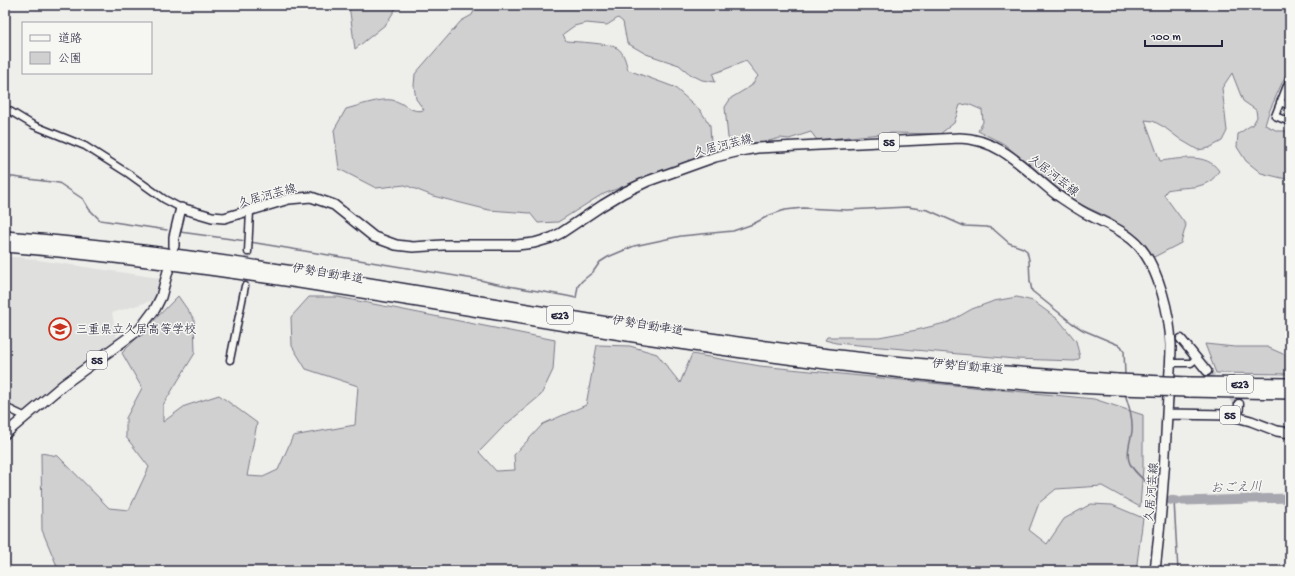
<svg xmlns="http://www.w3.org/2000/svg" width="1295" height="576" viewBox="0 0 1295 576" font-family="'Gochi Hand','Klee One',sans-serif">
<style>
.built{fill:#dfdfde}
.green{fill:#d0d0d1;stroke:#797986}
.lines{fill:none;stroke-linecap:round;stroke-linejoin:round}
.stream{stroke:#727281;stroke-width:1.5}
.river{stroke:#a7a7af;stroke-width:9}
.street-tunnel{stroke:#c5c5c8;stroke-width:6;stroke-dasharray:6 3;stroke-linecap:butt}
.secondary-tunnel{stroke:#c5c5c8;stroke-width:8;stroke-dasharray:8 4;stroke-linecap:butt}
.street-casing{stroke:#22223b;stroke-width:9}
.secondary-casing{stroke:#22223b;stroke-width:11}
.primary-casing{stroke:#22223b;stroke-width:12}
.highway-casing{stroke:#22223b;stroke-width:14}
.street{stroke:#f6f6f2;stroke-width:6}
.secondary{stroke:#f6f6f2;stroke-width:8}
.primary{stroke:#f6f6f2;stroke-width:9}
.highway{stroke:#f6f6f2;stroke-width:11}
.highway-bridge-casing{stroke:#22223b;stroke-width:14;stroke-linecap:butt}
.highway-bridge{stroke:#f6f6f2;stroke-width:11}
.labels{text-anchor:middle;stroke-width:3;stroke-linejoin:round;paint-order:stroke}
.shield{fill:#f6f6f2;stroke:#626272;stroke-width:1}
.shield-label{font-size:11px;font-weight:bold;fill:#22223b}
.street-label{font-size:12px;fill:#22223b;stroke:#f6f6f2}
.poi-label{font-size:12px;fill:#22223b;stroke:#f6f6f2;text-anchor:start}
.water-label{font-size:13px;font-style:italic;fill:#575769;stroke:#f6f6f2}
</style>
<rect width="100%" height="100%" fill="#eeeeeb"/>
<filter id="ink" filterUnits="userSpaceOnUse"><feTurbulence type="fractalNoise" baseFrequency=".025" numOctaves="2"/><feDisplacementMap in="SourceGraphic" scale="8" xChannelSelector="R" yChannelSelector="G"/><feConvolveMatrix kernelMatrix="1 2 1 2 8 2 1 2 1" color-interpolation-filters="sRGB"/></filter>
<g filter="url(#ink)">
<path class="built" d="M5,257H18L166,279L154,300L112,313L118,346L22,418L5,410Z"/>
<path class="green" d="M349,5H398L386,24L355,49Z
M477,5H1290V65L1269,112L1265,125L1278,131H1290V180L1261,173L1246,161L1237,147L1238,134L1253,124L1257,117L1256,110L1243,101L1232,73L1222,88L1227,131L1222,141L1209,148L1198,150L1181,140L1164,127L1153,121L1145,120L1160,161C1179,159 1207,152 1219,171C1216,174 1214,179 1210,181C1197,190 1182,186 1167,190L1164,195L1186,225L1181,243L1154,257L1110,218L1073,201L1004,144L978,131L983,122L982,110L968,104L960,105L954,123L940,134L892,133L817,140L811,132L789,139L780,138L758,144L740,145L728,138L725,107L731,98L751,86L758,76L746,61L713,74L715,82L702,80L690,74L679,65L646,54L627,43L623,22L618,18L607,25L586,23L574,26L563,34L566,41C577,42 608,43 617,48C624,52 626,63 628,70L674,87L700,110L710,125L711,143L704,155L601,195L558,222L538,223L530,213L489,210L433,196L405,185L376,188L339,169L334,130L346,109C358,106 380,98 392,100C404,102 411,114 424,110L416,99L414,86L415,74L461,21L472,15Z
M178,296L194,319L195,353L163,405V422L185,406L219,395L257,423L247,476L263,477L278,470L293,436L355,425L358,386L306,369L292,346L291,317L309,297H338L555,340L553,370L541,395L504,426L479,452L496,471L515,470L514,455L543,424L586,405L597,345L630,346L657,354L680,383L692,354L760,366L1094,399L1143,415V468L1140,507L1102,486L1056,489L1039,503L1029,530L1047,544L1064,519L1091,504L1112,505L1143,518L1136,571H59L42,530L41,453L58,456L109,508L129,510L149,467L126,437V418L142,388L122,353Z
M1017,297L1033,301L1059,320L1076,341L1080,358L1075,361L1015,359L836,343L825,340L827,337H879L917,330L949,322L972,309L994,301Z
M1205,344L1235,347H1267L1290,357V374L1216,373Z"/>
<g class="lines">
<path class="stream" d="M5,176L59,183L83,199L89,209L100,220L167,230
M180,232L246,241
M250,242L480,280C511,288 544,291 576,298L578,286L582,281L593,272L600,262L608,257L634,246L681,236L733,231L753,224L770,215L785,210L803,208L847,210L907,207L928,210L964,226L987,227L993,229L1009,243L1023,248L1027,251L1029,260L1030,281L1032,291L1072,323L1083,330L1121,346L1124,351L1125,375
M1125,394C1129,406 1133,418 1132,431C1131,440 1126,451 1129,461C1132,472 1150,485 1158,492
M1174,501L1178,571"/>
<path class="river" d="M1170,500L1177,501
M1183,501L1290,498"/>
<path class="street-tunnel" d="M245,286L248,252"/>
<path class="secondary-tunnel" d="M1207,371L1239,404"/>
<g class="street-casing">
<path id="street" d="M1290,78L1275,116L1290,122
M1280,102L1290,106
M5,108L33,125L85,146L129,174L164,199L181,208
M248,252L250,211
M230,360L245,286
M1170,363H1191L1197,358
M5,407L24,416"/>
</g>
<g class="secondary-casing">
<path id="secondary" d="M1181,339L1207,371
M1238,417L1239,404"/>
</g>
<g class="primary-casing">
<path id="primary" d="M174,246V237L181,208L212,217L224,218L289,199L311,197L334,205L374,237L396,245L413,247L443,245H517L534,243L551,238L561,233L603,205L623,193L648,181L715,157L740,151L757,148L799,146L960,138C1001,139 1027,172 1057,195C1066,201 1076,208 1085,213C1104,223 1124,230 1139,246C1159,269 1170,315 1171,345C1171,368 1168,391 1167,414C1165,467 1161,519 1155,571
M1167,414L1229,415L1251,421L1277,431L1290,433
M5,434L63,385L140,329L155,309L161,297L168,271"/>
</g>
<g class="highway-casing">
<path id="highway" d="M5,237C256,257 503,310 752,345C873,362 995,372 1117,380
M5,246C221,264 433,305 646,338C772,357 899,374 1026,384C1056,387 1087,387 1117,389
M1189,383L1290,384
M1189,391L1290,393"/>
</g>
<use href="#street" class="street"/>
<use href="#secondary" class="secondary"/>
<use href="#primary" class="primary"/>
<use href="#highway" class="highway"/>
<g class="highway-bridge-casing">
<path id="highway-bridge" d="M1117,380L1189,383
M1117,389L1189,391"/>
</g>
<use href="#highway-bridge" class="highway-bridge"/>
</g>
</g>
<defs>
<g id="school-ring" transform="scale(1.15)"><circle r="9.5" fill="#f6f6f2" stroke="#c8321e" stroke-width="1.5"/><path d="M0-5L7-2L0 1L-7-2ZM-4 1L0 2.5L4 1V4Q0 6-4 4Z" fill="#c8321e"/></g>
</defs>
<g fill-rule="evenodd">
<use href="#school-ring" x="60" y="329"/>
</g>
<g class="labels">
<g class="shield">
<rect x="879" y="133" width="20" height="18" rx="3"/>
<rect x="547" y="306" width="26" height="18" rx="3"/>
<rect x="87" y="351" width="20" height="18" rx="3"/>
<rect x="1227" y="375" width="26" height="18" rx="3"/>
<rect x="1220" y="406" width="20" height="18" rx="3"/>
</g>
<g class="shield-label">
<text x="889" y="146">55</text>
<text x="560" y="319">E23</text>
<text x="97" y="364">55</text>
<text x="1240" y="388">E23</text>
<text x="1230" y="419">55</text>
</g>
<g class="street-label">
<text transform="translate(723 145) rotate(-14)" y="4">久居河芸線</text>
<text transform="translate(1054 175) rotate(38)" y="4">久居河芸線</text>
<text transform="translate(267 195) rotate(-15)" y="4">久居河芸線</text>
<text transform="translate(328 273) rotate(9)" y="4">伊勢自動車道</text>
<text transform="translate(648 325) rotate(9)" y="4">伊勢自動車道</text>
<text transform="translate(968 366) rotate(5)" y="4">伊勢自動車道</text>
<text transform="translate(1151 492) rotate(-85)" y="4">久居河芸線</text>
</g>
<g class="poi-label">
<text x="76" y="333">三重県立久居高等学校</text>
</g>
<g class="water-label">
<text transform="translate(1236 486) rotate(-2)" y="5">おごえ川</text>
</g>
</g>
<rect width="1295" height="576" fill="none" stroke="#f6f6f2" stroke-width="20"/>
<rect x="10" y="10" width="1275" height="556" fill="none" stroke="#22223b" stroke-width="1.5" filter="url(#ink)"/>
<rect x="22" y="22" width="130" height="52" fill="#f6f6f2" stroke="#a1a1a9"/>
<rect x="30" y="35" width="20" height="6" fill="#f6f6f2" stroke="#a1a1a9"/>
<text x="58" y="42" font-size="12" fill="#22223b">道路</text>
<rect x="30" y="52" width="20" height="12" fill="#d0d0d1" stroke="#a1a1a9"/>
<text x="58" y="62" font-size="12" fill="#22223b">公園</text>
<path d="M1145 40v6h77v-6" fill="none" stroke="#22223b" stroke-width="2"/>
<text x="1151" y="40" font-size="12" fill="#22223b" stroke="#f6f6f2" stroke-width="3" paint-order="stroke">100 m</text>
</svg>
